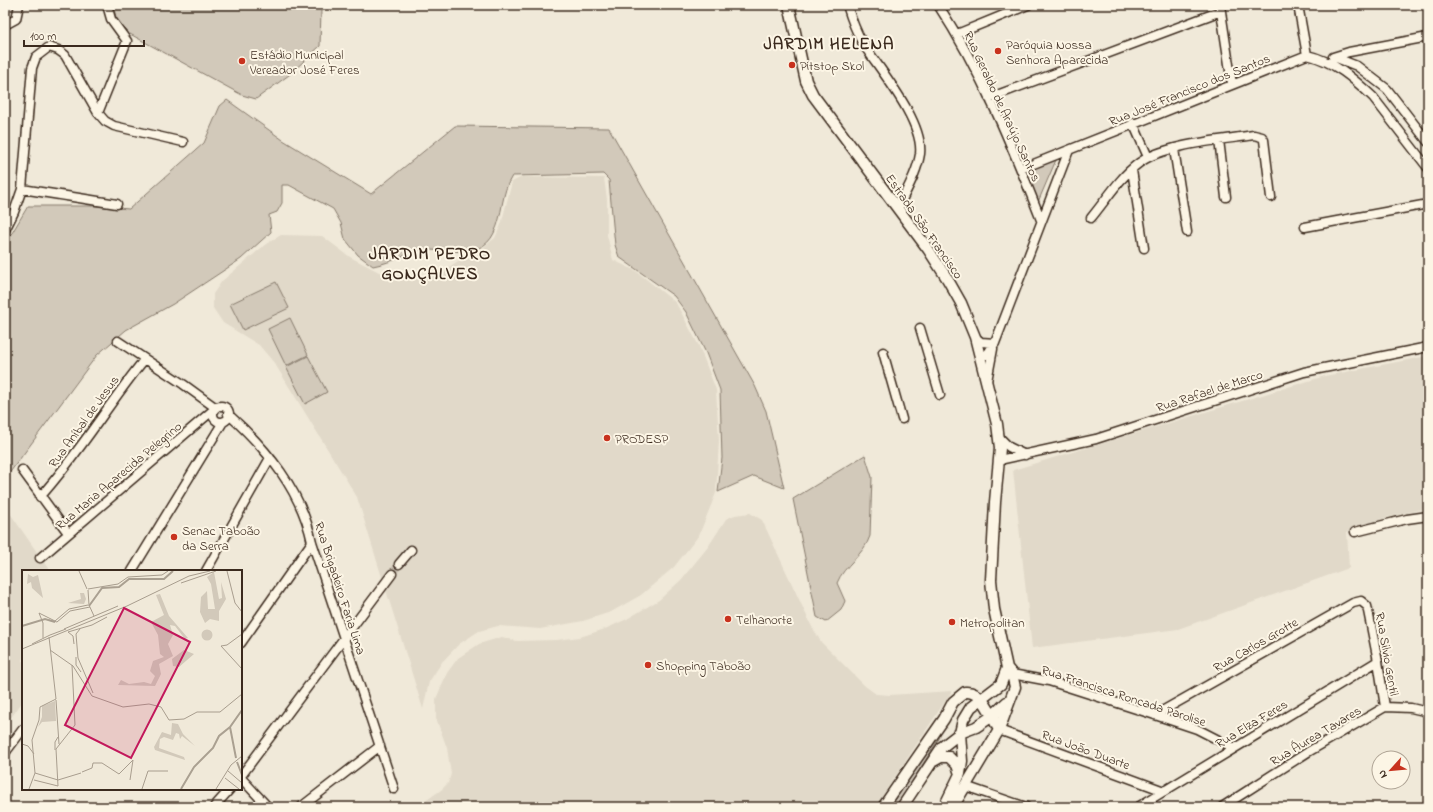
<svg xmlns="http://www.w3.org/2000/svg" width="1433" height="812" viewBox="0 0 1433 812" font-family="'Indie Flower',sans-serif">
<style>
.built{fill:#e1d9c9}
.green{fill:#d2c9ba;stroke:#867a6c}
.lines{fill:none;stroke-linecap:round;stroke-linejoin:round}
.minor-tunnel{stroke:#ccc3b4;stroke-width:8;stroke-dasharray:8 4;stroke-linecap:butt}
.minor-casing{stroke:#3b2a1e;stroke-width:11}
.major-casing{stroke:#3b2a1e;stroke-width:13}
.minor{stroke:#fcf5e5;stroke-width:8}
.major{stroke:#fcf5e5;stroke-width:10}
.poi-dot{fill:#c8321e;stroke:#fcf5e5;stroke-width:1.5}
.labels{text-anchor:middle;stroke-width:4;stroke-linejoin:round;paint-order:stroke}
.poi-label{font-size:13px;fill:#3b2a1e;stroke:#fcf5e5;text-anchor:start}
.street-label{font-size:13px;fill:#3b2a1e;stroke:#fcf5e5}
.district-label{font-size:17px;font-weight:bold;letter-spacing:1px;fill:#3b2a1e;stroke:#fcf5e5}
.inset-river{fill:none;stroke:#aaa091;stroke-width:2}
.inset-road{fill:none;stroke:#a89d8e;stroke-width:1}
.view{fill:#c2185b;fill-opacity:0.15;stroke:#c2185b;stroke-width:2}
.inset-edge{fill:none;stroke:#3b2a1e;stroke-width:2}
</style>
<rect width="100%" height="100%" fill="#f0e9d9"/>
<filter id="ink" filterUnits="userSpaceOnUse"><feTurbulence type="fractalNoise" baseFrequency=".025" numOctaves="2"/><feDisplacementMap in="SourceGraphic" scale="8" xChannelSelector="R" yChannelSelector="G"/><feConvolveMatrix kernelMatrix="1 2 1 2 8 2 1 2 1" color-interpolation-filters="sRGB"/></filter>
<g filter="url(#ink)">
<path class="built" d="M522,177L604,178L607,200V235L613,260L636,271L676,303L699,346L716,390L719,440L716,493L699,535L674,567L641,595L611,612L583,621L540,629L498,626L479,631L459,644L442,662L429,682L423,709L357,497L275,364L259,345L223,323L213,308V294L222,281L266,244L281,235L322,236L350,257L379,272L402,277L437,275L458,261L479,251L495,238L501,225L512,182Z
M1428,356V508L1385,518L1347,532L1349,568L1178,629L1032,648L1013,470L1325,376Z
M5,506L50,571H23V701L5,726Z
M750,513L762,520L811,625L821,642L865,686L876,694L890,695L952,691L875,807H417L441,790L448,783L451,774L447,748L436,718V699L447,673L458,658L479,644L502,637L517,641L557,640L580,637L605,629L627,619L659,600L681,580L708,547L726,519L735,515Z"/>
<path class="green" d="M113,5H317L321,10L320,46L289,75L256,99L242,95L130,34L117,21Z
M227,100L283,140L371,194L455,126L609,128L755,386L766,411L784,488L754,476L718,492L722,458L720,390L706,353L686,312L674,296L619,257L615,245L613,225L609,180L603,174L512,176C501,193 503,215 494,233C480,263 440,246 416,251C411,252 406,255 402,257C392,261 383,264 373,266L358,255L345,239L341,223L333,209L289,185H282V203L277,212L269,215L271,232L241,259L173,304L126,330L97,355L5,479V240L12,233L28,206H94L129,209L204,143L220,106Z
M1056,160L1038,202L1025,171Z
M276,282L289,308L243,330L230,304Z
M290,318L308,355L286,366L268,329Z
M308,356L327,392L305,404L286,367Z
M865,455L872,477L870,536C864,555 844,565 837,583L845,601L841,610L826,622L817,617L793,499Z
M939,732L940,737L896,807H890Z"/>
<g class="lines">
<path class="minor-tunnel" d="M392,574L399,564"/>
<g class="minor-casing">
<path id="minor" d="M847,5C851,18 855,30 862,42C879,69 924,121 920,154C917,173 906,191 898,208
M938,5C982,72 1012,146 1041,220
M1220,5L1232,84
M1298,5L1307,55
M5,25L16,19L19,5
M957,34L1028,5
M1333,57L1349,52L1428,37
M1334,57L1357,66L1387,89L1428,142
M989,98L1221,11
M98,113L127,41L111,19L107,5
M1133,123L1148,157
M1219,140L1226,197
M1174,149L1187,232
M1021,169L1307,55C1334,61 1354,79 1373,97L1428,168
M1132,170L1144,248
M22,189L117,204
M1091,218C1106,200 1120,177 1139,163C1164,144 1223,140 1254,135L1262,137L1264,140L1271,197
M1305,227L1428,204
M5,230L14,212L22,189L32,68L36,57L49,47L58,50L65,55L98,113L105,121L114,126L183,142
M920,328L940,395
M975,337L981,342L995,343
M118,341L183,384L216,408
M883,352L902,419
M981,357L988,353L995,343L1069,150
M987,381L993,349
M213 414a8 8 0 1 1 16 0a8 8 0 1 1-16 0Z
M228,414C267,449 301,490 312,542L394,789
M999,437L1009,447L1025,455
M999,460L1096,439L1304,372L1428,347
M22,470L68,533
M40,497C79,454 108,404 144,360
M1355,532L1407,519L1428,516
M40,558L212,411
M399,564L411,550
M132,571L223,422
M206,571L270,458
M241,643L312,542
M1008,676L1012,674L1049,681L1155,715L1197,729L1234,748
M1155,715L1353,603L1361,601L1367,606L1378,661L1385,707
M999,730L1164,791
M5,753L23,729
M241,776L392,574
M241,778L268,807
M965,786L1026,807
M214,807L230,789
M301,807L380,746
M1138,807L1378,661
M1222,807L1308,752L1385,707L1411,708L1428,712"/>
</g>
<g class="major-casing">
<path id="major" d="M789,5L806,81L813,95L928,249L948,280L961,303L975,337L997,424L1000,448L995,502L991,580L994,609L1007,668L1001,684L971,707L963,720L960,733L962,761L960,774L944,807
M932,762L941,757H949L957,765L960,774
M883,807L944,719L953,702L965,692C983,690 992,717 999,730
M902,807L942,747L960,733L976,727L991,717L1007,702
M953,807L999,730L1015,687L1012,674L1007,668"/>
</g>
<use href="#minor" class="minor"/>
<use href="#major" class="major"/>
</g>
</g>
<g class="poi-dot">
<circle cx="998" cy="51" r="4"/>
<circle cx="242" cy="61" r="4"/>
<circle cx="792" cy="65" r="4"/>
<circle cx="607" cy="438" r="4"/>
<circle cx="174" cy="537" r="4"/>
<circle cx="728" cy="619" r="4"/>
<circle cx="952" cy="622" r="4"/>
<circle cx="648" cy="665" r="4"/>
</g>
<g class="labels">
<g class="poi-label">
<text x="1006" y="49">Paróquia Nossa<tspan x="1006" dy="15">Senhora Aparecida</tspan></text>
<text x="250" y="59">Estádio Municipal<tspan x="250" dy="15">Vereador José Feres</tspan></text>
<text x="800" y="70">Pitstop Skol</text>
<text x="615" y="443">PRODESP</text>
<text x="182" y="535">Senac Taboão<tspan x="182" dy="15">da Serra</tspan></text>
<text x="736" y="624">Telhanorte</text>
<text x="960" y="627">Metropolitan</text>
<text x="656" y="670">Shopping Taboão</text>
</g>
<g class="street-label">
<text transform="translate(1189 89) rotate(-22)" y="5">Rua José Francisco dos Santos</text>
<text transform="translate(1003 106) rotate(65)" y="5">Rua Geraldo de Araújo Santos</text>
<text transform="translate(925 226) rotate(55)" y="5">Estrada São Francisco</text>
<text transform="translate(1209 390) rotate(-18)" y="5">Rua Rafael de Marco</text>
<text transform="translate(83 421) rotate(-54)" y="5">Rua Aníbal de Jesus</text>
<text transform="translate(118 475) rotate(-40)" y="5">Rua Maria Aparecida Pelegrino</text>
<text transform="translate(341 588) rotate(72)" y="5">Rua Brigadeiro Faria Lima</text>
<text transform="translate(1255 644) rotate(-30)" y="5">Rua Carlos Grotte</text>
<text transform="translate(1388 654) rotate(80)" y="5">Rua Silvio Gentil</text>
<text transform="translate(1124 695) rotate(18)" y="5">Rua Francisca Roncada Parolise</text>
<text transform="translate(1251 723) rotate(-31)" y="5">Rua Elza Feres</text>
<text transform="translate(1315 735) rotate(-31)" y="5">Rua Áurea Tavares</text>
<text transform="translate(1086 749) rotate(20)" y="5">Rua João Duarte</text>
</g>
<g class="district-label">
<text x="829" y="49">JARDIM HELENA</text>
<text x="430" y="259">JARDIM PEDRO<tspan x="430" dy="20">GONÇALVES</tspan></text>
</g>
</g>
<g transform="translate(22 570)">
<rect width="220" height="220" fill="#f0e9d9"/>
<path d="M192,2L197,29L200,28L199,12L204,29L197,41V51L188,49L183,53L178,42L179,27L185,21L186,39H193L189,14L185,7ZM6,4L11,7L16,5L21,28L10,18L9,12L5,14ZM58,23H62L64,29L62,34L46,33L59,29ZM138,24L147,46L166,68L163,69L153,56L148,55L151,65L146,74L151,86L137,94L139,104L133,116L96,115L99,110L107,114L122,112L129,114L133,106L128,101L131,91L142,87L138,84L136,65L129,52L142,45L134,25ZM179.5 65a5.5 5.5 0 1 1 11 0a5.5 5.5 0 1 1-11 0ZM162,80L172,84L157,97L151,96L150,89ZM33,131L34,151L20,152L16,157L20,147V136ZM150,153L156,154L161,164L173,176L160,166L158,169L157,164L154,163L151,170L142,167L138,169L137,178L162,187L163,190L133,180L132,177L140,162L149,165Z" fill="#d2c9ba"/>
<path class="inset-river" d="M67,36L80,18L97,17L107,9H142L151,1M0,56L23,49L33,52M208,157L214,188M215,192L220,205M159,219L172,197L191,178L197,166L208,157L220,140"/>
<path class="inset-road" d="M57,1L65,19M205,1L213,33L220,42M159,13L194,1M66,19L96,14L106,7L140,5L146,1M66,20L67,35L72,46M17,43L33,51L47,39L66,35M17,43L21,53V68M27,50L35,52L48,41L68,37M42,59L96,36M58,59L54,64L56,88L71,123M46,62L51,66L52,74M46,62L70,55L85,47M220,64L205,75L199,76L220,99M28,65L44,59M10,74L28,65M0,79L105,36L167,6L188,1M28,80L51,96L70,126L101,137L127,134L139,137L147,150L162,149L175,142H198L220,124M54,87V95L59,102M34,130L37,174M0,174L6,176L12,184M33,180V172L36,167M206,201L220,213M60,202L70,198L71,193H80L97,204L111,190L108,210M13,203L36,210L59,203M203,208L217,219M12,210L36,216L34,179L53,155L50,95M7,219L13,203L10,170L17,150L18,137L34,129L27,67M120,219L126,201H146M194,219L209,195L220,186"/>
<path class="view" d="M102,38L168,72L109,188L43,155Z"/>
<rect width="220" height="220" class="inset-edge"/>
</g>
<rect width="1433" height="812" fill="none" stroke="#fcf5e5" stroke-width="20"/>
<rect x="10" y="10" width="1413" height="792" fill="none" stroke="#3b2a1e" stroke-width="1.5" filter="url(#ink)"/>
<g transform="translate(1391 770) rotate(243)"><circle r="19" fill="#fcf5e5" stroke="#afa495"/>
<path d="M0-3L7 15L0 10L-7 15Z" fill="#c8321e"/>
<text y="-6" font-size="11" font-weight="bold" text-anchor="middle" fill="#3b2a1e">N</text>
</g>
<path d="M24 40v6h120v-6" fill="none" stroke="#3b2a1e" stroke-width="2"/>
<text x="30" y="40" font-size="12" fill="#3b2a1e" stroke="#fcf5e5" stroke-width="3" paint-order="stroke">100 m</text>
</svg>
